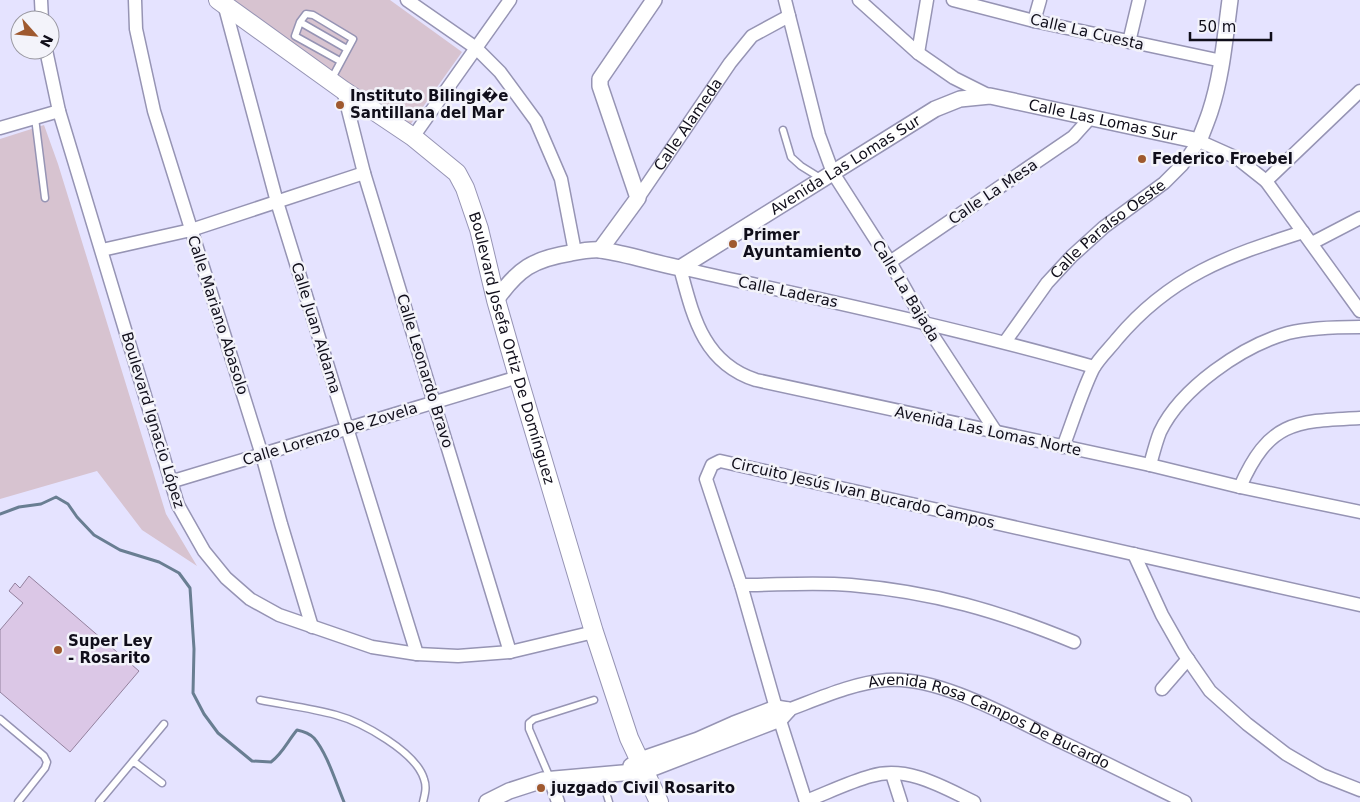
<svg xmlns="http://www.w3.org/2000/svg" width="1360" height="802" viewBox="0 0 1360 802" font-family="'DejaVu Sans',sans-serif">
<style>
.green{fill:#d7c3d0}
.lines{fill:none;stroke-linecap:round;stroke-linejoin:round}
.stream{stroke:#697e92;stroke-width:3}
.building{fill:#dbc7e6;stroke:#93819e}
.service-casing{stroke:#9694b4;stroke-width:9}
.minor-casing{stroke:#9694b4;stroke-width:15}
.tertiary-casing{stroke:#9694b4;stroke-width:18}
.secondary-casing{stroke:#9694b4;stroke-width:20}
.service{stroke:#fff;stroke-width:6}
.minor{stroke:#fff;stroke-width:12}
.tertiary{stroke:#fff;stroke-width:15}
.secondary{stroke:#fff;stroke-width:18}
.poi-dot{fill:#9f592f;stroke:#f3f3fa;stroke-width:2}
.labels{text-anchor:middle;stroke-width:5;stroke-linejoin:round;paint-order:stroke}
.street-label{font-size:15px;fill:#100e1a;stroke:#f3f3fa}
.poi-label{font-size:15px;font-weight:bold;fill:#100e1a;stroke:#f3f3fa;text-anchor:start}
</style>
<rect width="100%" height="100%" fill="#e5e3ff"/>
<path class="green" d="M235,0H390L462,52L408,128L235,5Z
M44,125L58,164L166,514L197,566L142,530L97,471L0,499V139Z"/>
<g class="lines">
<path class="stream" d="M0,514L19,507L41,504L56,497L68,504L77,517L94,535L120,550L159,562L179,573L190,588L194,649L193,693L204,714L218,733L252,761L271,762C283,753 287,742 297,730C302,731 310,734 314,738C327,753 336,783 344,802"/>
</g>
<path class="building" d="M29,576L139,671L70,752L0,692V630L23,603L9,591L15,583L20,588Z"/>
<g class="lines">
<g class="service-casing">
<path id="service" d="M300,22L347,49
M331,80L353,39L313,15L306,14L300,22L295,36L340,61
M35,118L45,198
M783,130L791,157L801,166L822,179
M260,700C285,705 311,708 336,715C362,722 416,752 424,779C427,787 425,794 423,802
M0,719L44,756L47,762L45,768L18,802
M133,761L162,783
M601,776L609,802
M550,778L529,729V723L534,719L594,700
M99,802L164,724"/>
</g>
<g class="minor-casing">
<g id="minor">
<path d="M41,0L42,20"/>
<path d="M135,0L136,29L154,111L262,455L281,524L312,627"/>
<path d="M223,0L277,202L417,654"/>
<path d="M407,0L476,48L500,72L536,121L561,179L575,252"/>
<path d="M785,0L819,135L833,173L890,262L924,322L996,432"/>
<path d="M859,0L918,53L954,78L990,96"/>
<path d="M953,0L1034,21L1222,61"/>
<path d="M1034,21L1040,0"/>
<path d="M1129,42L1139,0"/>
<path d="M46,50L59,111L178,505L204,551L226,578L250,599L279,615L372,647L417,654L458,656L510,652L594,632"/>
<path d="M918,53L927,0"/>
<path d="M343,90L364,173L510,652"/>
<path d="M0,128L59,111"/>
<path d="M413,137L510,0"/>
<path d="M1266,181L1360,91"/>
<path id="s1" d="M638,198L730,63L752,36L789,16"/>
<path d="M1312,243L1360,218"/>
<path d="M102,250L191,230L364,173"/>
<path d="M890,262L1073,137L1091,117"/>
<path id="s2" d="M1005,342L1047,283L1072,256L1104,227L1164,183L1182,165L1199,141L1237,158L1266,181L1360,311"/>
<path d="M1094,367C957,328 819,299 680,268C693,316 703,363 756,380L1150,465L1240,487L1360,512"/>
<path d="M1063,447C1073,421 1081,394 1093,369C1099,358 1110,348 1117,339C1170,276 1227,256 1303,232"/>
<path d="M1150,465C1153,454 1156,442 1160,432C1181,388 1242,346 1288,333C1308,328 1339,327 1360,327"/>
<path d="M170,482L518,377"/>
<path d="M1240,487C1269,421 1295,421 1360,418"/>
<path d="M1134,554L1162,615L1183,652L1210,691L1247,724L1286,754L1322,775L1360,790"/>
<path d="M741,585C777,585 814,582 851,585C933,592 999,611 1074,642"/>
<path d="M1162,689L1188,659"/>
<path id="s3" d="M788,710C820,698 853,683 887,680C937,676 1006,715 1051,737C1096,758 1140,780 1185,802"/>
<path d="M892,774L901,802"/>
<path d="M550,779L558,802"/>
<path d="M806,801C827,793 849,782 871,776C907,765 943,787 974,802"/>
<path d="M806,802L776,708L741,585L706,479L712,465L720,461L1360,605"/>
</g>
</g>
<g class="tertiary-casing">
<g id="tertiary">
<path d="M600,250L638,198L600,86V79L654,0"/>
<path id="s4" d="M496,300C518,269 533,259 571,253C581,251 591,249 601,250C628,254 654,263 680,268L935,109L960,99L990,96L1199,141C1203,131 1207,121 1210,112C1222,76 1225,37 1230,0"/>
<path d="M631,766L640,760L698,740L734,724L776,708L788,710"/>
<path d="M487,802L509,791L543,780L645,771L780,719L788,710"/>
</g>
</g>
<g class="secondary-casing">
<g id="secondary">
<path id="s5" d="M218,0L343,90L413,137L457,173L465,188L479,229L496,300L518,377L594,632L629,738L659,802"/>
</g>
</g>
<use href="#service" class="service"/>
<use href="#minor" class="minor"/>
<use href="#tertiary" class="tertiary"/>
<use href="#secondary" class="secondary"/>
</g>
<g class="poi-dot">
<circle cx="340" cy="105" r="5"/>
<circle cx="1142" cy="159" r="5"/>
<circle cx="733" cy="244" r="5"/>
<circle cx="58" cy="650" r="5"/>
<circle cx="541" cy="788" r="5"/>
</g>
<g class="labels">
<g class="street-label">
<text transform="translate(1087 32) rotate(13)" y="5">Calle La Cuesta</text>
<text dy="5" stroke="none"><textPath href="#s4" startOffset="676">Calle Las Lomas Sur</textPath></text>
<text dy="5" stroke="none"><textPath href="#s1" startOffset="89">Calle Alameda</textPath></text>
<text dy="5" stroke="none"><textPath href="#s4" startOffset="398">Avenida Las Lomas Sur</textPath></text>
<text transform="translate(993 192) rotate(-34)" y="5">Calle La Mesa</text>
<text dy="5" stroke="none"><textPath href="#s2" startOffset="154">Calle Paraíso Oeste</textPath></text>
<text transform="translate(906 291) rotate(59)" y="5">Calle La Bajada</text>
<text transform="translate(788 292) rotate(12)" y="5">Calle Laderas</text>
<text transform="translate(218 315) rotate(72)" y="5">Calle Mariano Abasolo</text>
<text transform="translate(316 328) rotate(73)" y="5">Calle Juan Aldama</text>
<text dy="5" stroke="none"><textPath href="#s5" startOffset="479">Boulevard Josefa Ortiz De Domínguez</textPath></text>
<text transform="translate(425 371) rotate(73)" y="5">Calle Leonardo Bravo</text>
<text transform="translate(153 420) rotate(73)" y="5">Boulevard Ignacio López</text>
<text transform="translate(988 431) rotate(12)" y="5">Avenida Las Lomas Norte</text>
<text transform="translate(330 434) rotate(-17)" y="5">Calle Lorenzo De Zovela</text>
<text transform="translate(863 493) rotate(13)" y="5">Circuito Jesús Ivan Bucardo Campos</text>
<text dy="5" stroke="none"><textPath href="#s3" startOffset="214">Avenida Rosa Campos De Bucardo</textPath></text>
</g>
<g class="poi-label">
<text x="350" y="101">Instituto Bilingi�e<tspan x="350" dy="17">Santillana del Mar</tspan></text>
<text x="1152" y="164">Federico Froebel</text>
<text x="743" y="240">Primer<tspan x="743" dy="17">Ayuntamiento</tspan></text>
<text x="68" y="646">Super Ley<tspan x="68" dy="17">- Rosarito</tspan></text>
<text x="551" y="793">juzgado Civil Rosarito</text>
</g>
</g>
<g transform="translate(35 35) rotate(117)"><circle r="24" fill="#f3f3fa" stroke="#9897a0"/>
<path d="M0-4L9 19L0 12L-9 19Z" fill="#9f592f"/>
<text y="-8" font-size="14" font-weight="bold" text-anchor="middle" fill="#100e1a">N</text>
</g>
<path d="M1190 32v8h81v-8" fill="none" stroke="#100e1a" stroke-width="2.5"/>
<text x="1198" y="32" font-size="15" fill="#100e1a" stroke="#f3f3fa" stroke-width="4" paint-order="stroke">50 m</text>
</svg>
